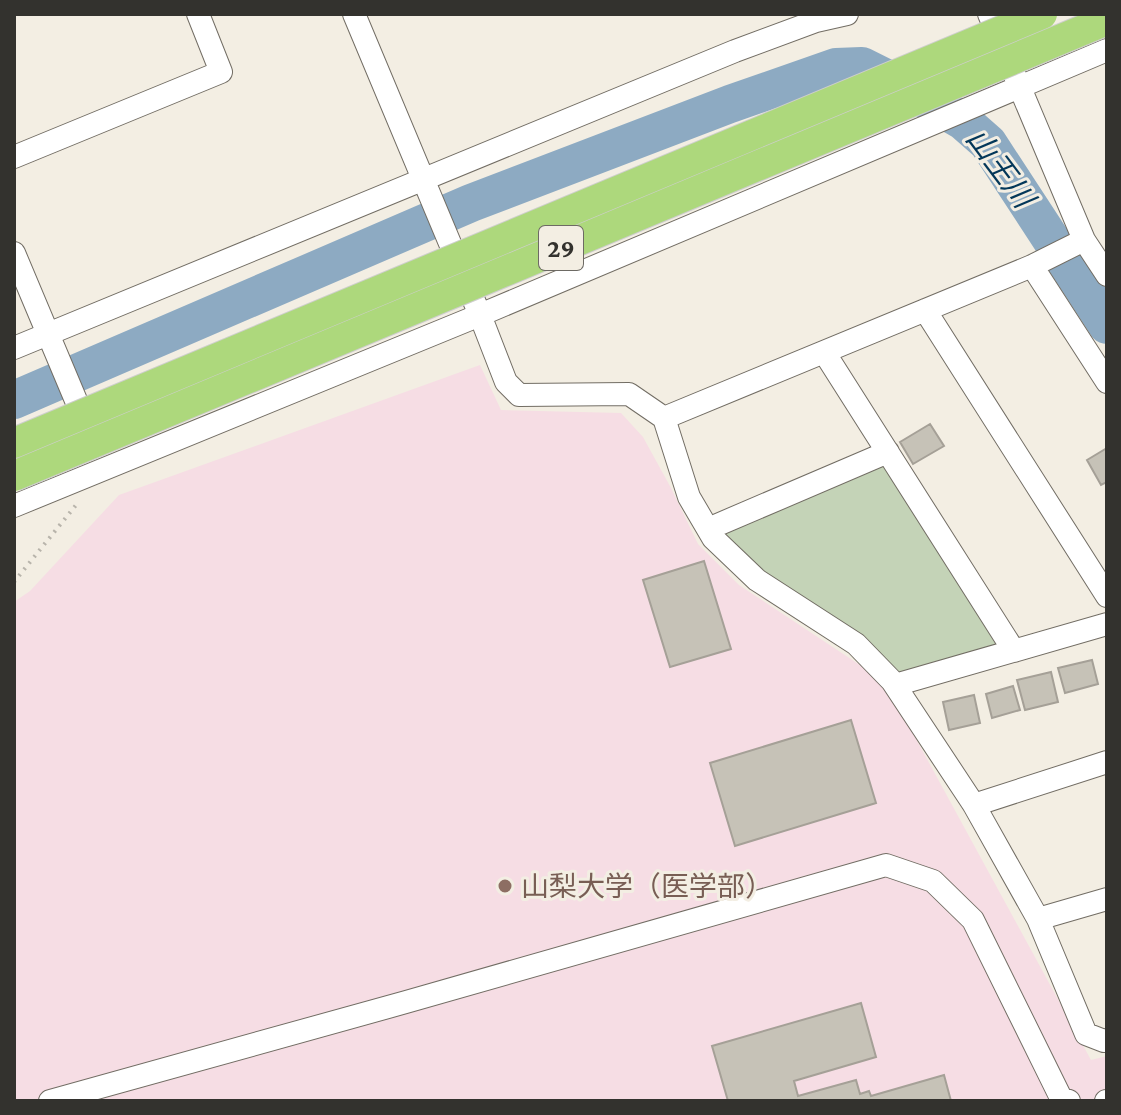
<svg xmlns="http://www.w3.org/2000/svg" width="1121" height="1115" viewBox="0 0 1121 1115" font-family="'Crimson Pro','Noto Sans JP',serif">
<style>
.education{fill:#f6dde4}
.green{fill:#c4d3b7}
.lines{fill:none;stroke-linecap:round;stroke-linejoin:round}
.river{stroke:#8daac2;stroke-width:38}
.building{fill:#c6c2b7;stroke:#a5a097;stroke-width:2}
.minor-casing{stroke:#726d64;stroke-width:24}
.path{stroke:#b8b4ab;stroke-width:4;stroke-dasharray:2 6;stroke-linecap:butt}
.minor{stroke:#fff;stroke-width:22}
.highway-bridge-casing{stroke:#cececd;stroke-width:32;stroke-linecap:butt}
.highway-bridge{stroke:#add87c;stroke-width:30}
.education-dot{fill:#8d6e63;stroke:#f3eee3;stroke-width:3}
.labels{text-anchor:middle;stroke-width:6;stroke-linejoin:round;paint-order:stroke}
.shield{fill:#f3eee3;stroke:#6d6a64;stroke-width:2}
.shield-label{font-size:26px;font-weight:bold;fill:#33322e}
.education-label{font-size:28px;fill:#785e54;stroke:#f3eee3;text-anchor:start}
.water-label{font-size:30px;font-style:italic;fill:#033759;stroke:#f3eee3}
</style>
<rect width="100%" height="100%" fill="#f3eee3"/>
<path class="education" d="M480,365L501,410L621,413L643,437L671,488L698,544L739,585L872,673L903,715L1091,1060L1107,1056V1101H14V602L30,591L119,495Z"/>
<path class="green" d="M888,452L1014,651L895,685L708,529Z"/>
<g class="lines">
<path class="river" d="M14,400L471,203L730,104L836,67L862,66L904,87L963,121L988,143L1107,325"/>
</g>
<path class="building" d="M930,424L944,446L913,464L900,442Z
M1107,448V482L1101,485L1087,460Z
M704,561L731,649L670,667L643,580Z
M1092,660L1098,684L1065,693L1058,668Z
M1051,672L1058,702L1025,710L1017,680Z
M1013,686L1020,710L992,718L986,694Z
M974,695L980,723L949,730L943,702Z
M851,720L876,803L735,846L710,763Z
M861,1003L876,1057L794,1081L798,1096L856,1080L860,1094L869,1091L871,1096L944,1075L951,1101H728L712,1046Z"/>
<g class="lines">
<g class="minor-casing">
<path id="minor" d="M354,14L480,315L506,382L519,395L629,394L664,418L689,497L713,538L757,580L856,644L892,681L974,805L1038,919L1086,1034L1104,1041L1107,1040
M989,14L1084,240L1107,275
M14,157L221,72L198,14
M14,253L88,429
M1032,266L1084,240
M925,310L1107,596
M14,348L735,51L816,21L847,14
M824,352L1014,651
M664,418L1032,266L1107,382
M14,506L480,315L1107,50
M708,529L888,452
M895,685L1107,624
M974,805L1107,762
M1038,919L1107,899
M50,1101L406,1002L886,865L933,881L973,920L1061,1098L1069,1101
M1106,1101H1107"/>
</g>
<path class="path" d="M14,582L76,505"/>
<use href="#minor" class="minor"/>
<g class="highway-bridge-casing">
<path id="highway-bridge" d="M14,443L1042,14
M14,476L1107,20"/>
</g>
<use href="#highway-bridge" class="highway-bridge"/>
</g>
<circle class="education-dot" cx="505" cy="886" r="8"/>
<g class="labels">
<rect class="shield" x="539" y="226" width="44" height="44" rx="6"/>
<g class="shield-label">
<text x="561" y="257">29</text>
</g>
<g class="education-label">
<text x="521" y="896">山梨大学（医学部）</text>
</g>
<g class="water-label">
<text transform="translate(1000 168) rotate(53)" y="10">山王川</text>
</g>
</g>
<rect width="1121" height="1115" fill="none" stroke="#33322e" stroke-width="32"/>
</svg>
